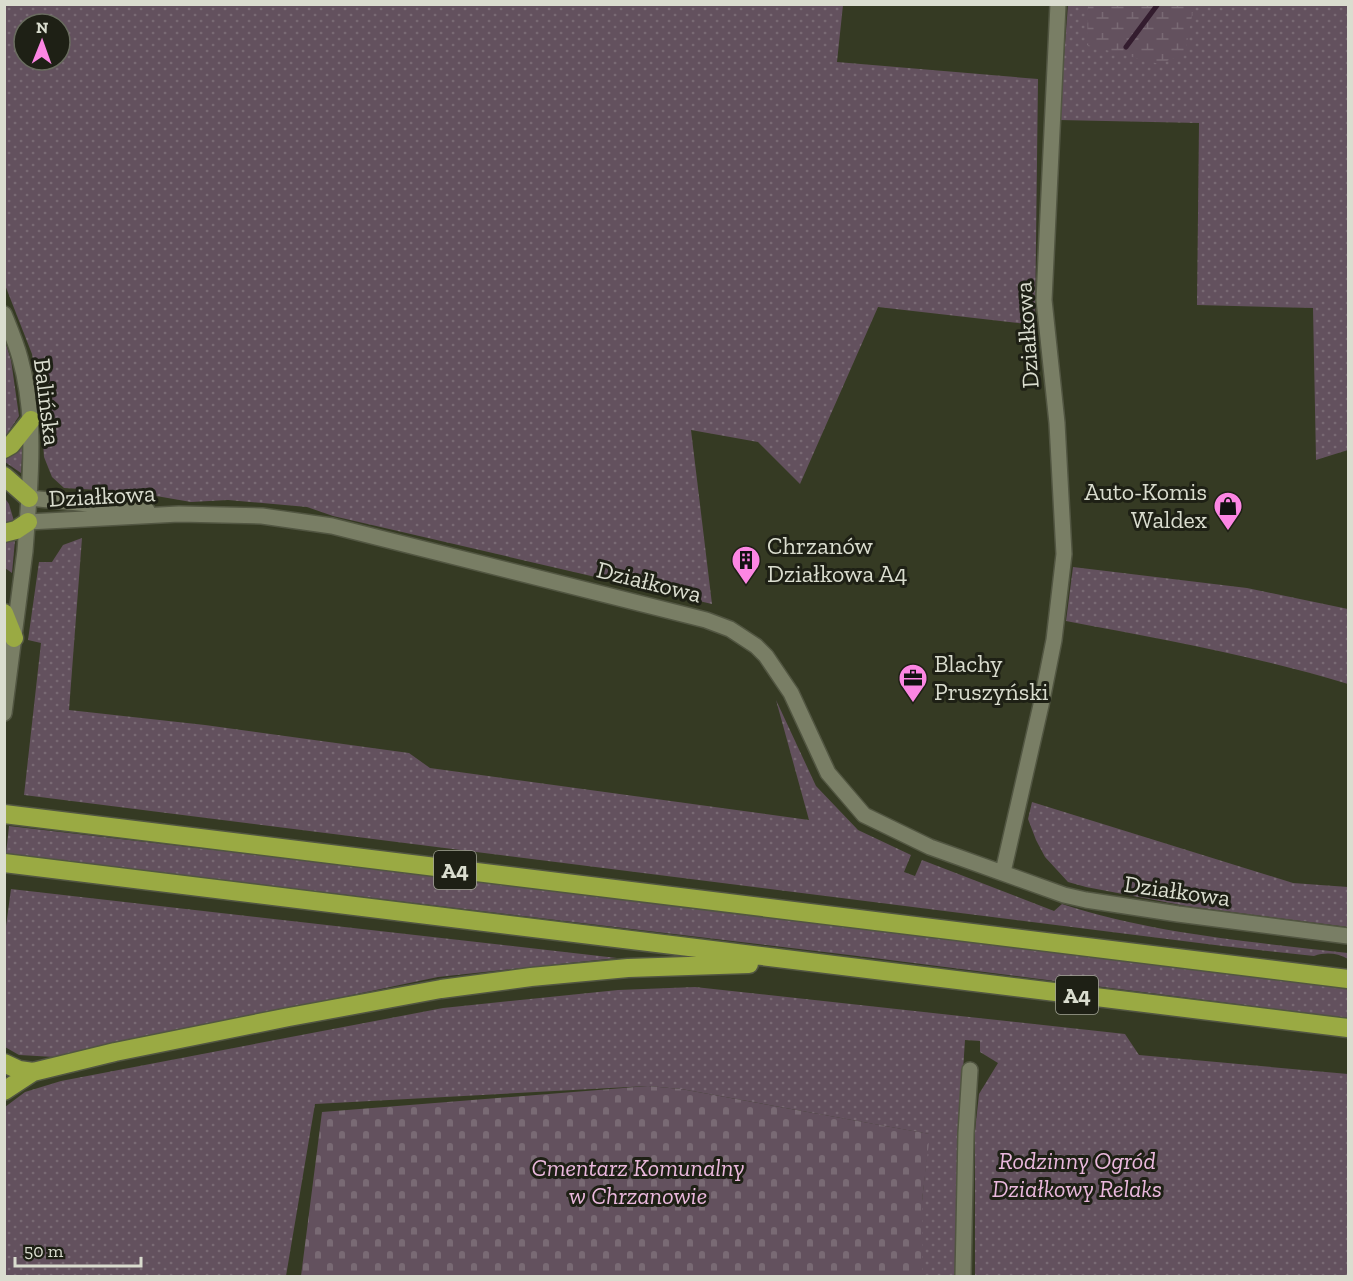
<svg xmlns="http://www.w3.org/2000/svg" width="1353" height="1281" viewBox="0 0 1353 1281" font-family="'Zilla Slab',serif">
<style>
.grass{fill:url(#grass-dots);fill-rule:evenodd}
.wetland{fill:url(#wetland-marsh)}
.cemetery{fill:url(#cemetery-stones)}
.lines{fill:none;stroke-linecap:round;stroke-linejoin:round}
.stream{stroke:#331c2e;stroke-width:5}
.minor-casing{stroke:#525642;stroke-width:18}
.tertiary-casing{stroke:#525642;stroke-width:18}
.secondary-casing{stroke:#525642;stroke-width:18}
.motorway-casing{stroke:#525642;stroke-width:21}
.minor{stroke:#797e65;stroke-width:15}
.tertiary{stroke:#797e65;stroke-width:15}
.secondary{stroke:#797e65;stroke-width:15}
.motorway{stroke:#9aaa43;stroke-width:18}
.labels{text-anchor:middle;stroke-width:6;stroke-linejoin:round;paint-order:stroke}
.shield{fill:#1e2015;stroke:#a2a497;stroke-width:1.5}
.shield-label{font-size:22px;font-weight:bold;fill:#daddcf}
.street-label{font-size:24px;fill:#daddcf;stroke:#1e2015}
.poi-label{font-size:24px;fill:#daddcf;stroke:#1e2015;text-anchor:start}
.park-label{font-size:24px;font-style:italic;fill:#eab8dd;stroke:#1e2015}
</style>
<defs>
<pattern id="grass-dots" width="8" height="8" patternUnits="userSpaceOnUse" patternTransform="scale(1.5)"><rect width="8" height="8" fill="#63515e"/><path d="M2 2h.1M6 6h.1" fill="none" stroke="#796a74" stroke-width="1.8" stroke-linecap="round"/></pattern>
<pattern id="wetland-marsh" width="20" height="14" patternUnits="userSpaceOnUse" patternTransform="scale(1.5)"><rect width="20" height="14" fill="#63515e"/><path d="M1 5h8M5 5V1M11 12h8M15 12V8" fill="none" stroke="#796a74"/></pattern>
<pattern id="cemetery-stones" width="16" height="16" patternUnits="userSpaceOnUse" patternTransform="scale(1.5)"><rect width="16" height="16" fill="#63515e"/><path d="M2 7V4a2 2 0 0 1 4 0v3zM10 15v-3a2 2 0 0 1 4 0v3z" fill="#796a74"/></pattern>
</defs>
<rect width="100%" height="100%" fill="#353a23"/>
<path class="grass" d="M5,4L843,5L837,62L1038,79L1035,325L878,307L800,484L758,442L691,430L712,604L333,516L307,507L228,500L191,502L133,492L64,488L52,477L44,457L41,412L32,354L5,285ZM24,24H60V60H24Z
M1068,5H1348V450L1316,460L1313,308L1197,305L1199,123L1059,120Z
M5,341L11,360L19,416L5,437Z
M23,443L21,473L5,462L4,454Z
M4,497L9,504L14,521L5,524Z
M82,538L69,710L205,725L409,753L430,768L809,820L776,700L816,786L858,830L911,855L904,872L915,876L922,860L1054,911L1062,904C1154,934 1253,942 1348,953V959C1337,953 1326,952 1314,956L1223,946L24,795L41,643L28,640L39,562H52L63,545Z
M15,540L12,573L5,568V543Z
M1073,567L1247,588L1348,609V684C1256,656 1161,639 1066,621Z
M1032,802L1293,883L1348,887V927L1186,906L1086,887L1068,882L1045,857L1036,840L1028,819Z
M9,826L491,882L1348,987V1018L874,958L6,854Z
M11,889L617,958L438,977L55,1057L19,1055L5,1047L4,941Z
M695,987L1125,1034L1139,1055L1348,1074V1276H975V1131L979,1094L998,1063L980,1052V1041L965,1040L958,1147L957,1276H922V1201L929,1134L681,1089L648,1086L315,1104L286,1276H5V1107L25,1092L61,1081L443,1008L618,990Z"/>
<path class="wetland" d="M1088,5H1194L1185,54L1159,64L1087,45Z"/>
<path class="cemetery" d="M648,1086L681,1089L930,1134L922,1201V1276H301L322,1112Z"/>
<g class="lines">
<path class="stream" d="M1126,47L1158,4"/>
<g class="minor-casing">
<path id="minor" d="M963,1276L966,1133L970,1070"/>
</g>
<g class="tertiary-casing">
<path id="tertiary" d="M4,314C10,329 16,343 20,358C33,404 32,451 29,498L147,510
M28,522L179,514L262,516L332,526L706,620L730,629L756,646L766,656L791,693L828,773L864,815L930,847L1064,895L1086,900L1178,914L1348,936
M1003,872L1041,705L1054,640L1064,554L1057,423L1044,300L1058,4"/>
</g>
<g class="secondary-casing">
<path id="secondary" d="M4,713L25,551L29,498"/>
</g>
<g class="motorway-casing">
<path id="motorway" d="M4,449L11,445L31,420
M4,476L29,498
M4,533L16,530L28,522
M4,613L14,638
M4,814L1348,979
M4,863L1348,1028
M4,1063L19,1070L33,1072
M4,1091L33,1072L115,1052L289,1017L441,989L531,977L628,968L749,964"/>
</g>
<use href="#minor" class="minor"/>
<use href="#tertiary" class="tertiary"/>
<use href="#secondary" class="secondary"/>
<use href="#motorway" class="motorway"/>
</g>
<defs>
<g id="shop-pin" transform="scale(1.5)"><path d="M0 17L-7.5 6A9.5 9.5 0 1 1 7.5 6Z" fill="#fc86e3" stroke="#1e2015"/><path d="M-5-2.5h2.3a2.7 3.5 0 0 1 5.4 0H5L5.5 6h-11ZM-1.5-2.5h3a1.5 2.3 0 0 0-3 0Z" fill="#111"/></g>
<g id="building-pin" transform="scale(1.5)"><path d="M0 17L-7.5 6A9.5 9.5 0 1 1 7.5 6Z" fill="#fc86e3" stroke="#1e2015"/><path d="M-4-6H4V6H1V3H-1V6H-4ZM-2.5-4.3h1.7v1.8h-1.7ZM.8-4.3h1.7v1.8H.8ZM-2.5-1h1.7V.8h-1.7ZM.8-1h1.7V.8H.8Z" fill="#111"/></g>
<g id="office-pin" transform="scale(1.5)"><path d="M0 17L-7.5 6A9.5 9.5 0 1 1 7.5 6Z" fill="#fc86e3" stroke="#1e2015"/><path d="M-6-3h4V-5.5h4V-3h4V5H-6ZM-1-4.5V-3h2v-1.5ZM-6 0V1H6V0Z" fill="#111"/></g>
</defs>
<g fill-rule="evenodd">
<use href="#shop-pin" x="1228" y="506"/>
<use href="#building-pin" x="746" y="560"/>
<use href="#office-pin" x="913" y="678"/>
</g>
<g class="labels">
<g class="shield">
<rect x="434" y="851" width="42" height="38" rx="4.5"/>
<rect x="1056" y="976" width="42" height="38" rx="4.5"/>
</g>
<g class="shield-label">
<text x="455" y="878">A4</text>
<text x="1077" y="1003">A4</text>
</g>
<g class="street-label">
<text transform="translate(1027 335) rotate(-94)" y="8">Działkowa</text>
<text transform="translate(47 402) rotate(83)" y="8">Balińska</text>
<text transform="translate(102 496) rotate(-3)" y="8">Działkowa</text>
<text transform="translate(649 582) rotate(14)" y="8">Działkowa</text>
<text transform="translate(1177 891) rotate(8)" y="8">Działkowa</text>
</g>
<g class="poi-label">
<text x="1207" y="500" text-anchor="end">Auto-Komis<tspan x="1207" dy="28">Waldex</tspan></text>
<text x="767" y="554">Chrzanów<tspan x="767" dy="28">Działkowa A4</tspan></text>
<text x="934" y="672">Blachy<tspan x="934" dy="28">Pruszyński</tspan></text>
</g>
<g class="park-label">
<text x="1077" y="1169">Rodzinny Ogród<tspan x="1077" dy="28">Działkowy Relaks</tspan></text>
<text x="638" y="1176">Cmentarz Komunalny<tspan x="638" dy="28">w Chrzanowie</tspan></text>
</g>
</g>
<rect width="1353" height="1281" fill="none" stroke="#daddcf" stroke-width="12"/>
<g transform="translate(42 42) rotate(1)"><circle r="28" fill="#1e2015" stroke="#696c5f" stroke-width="1.5"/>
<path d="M0-4.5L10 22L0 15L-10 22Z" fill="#fc86e3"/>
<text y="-9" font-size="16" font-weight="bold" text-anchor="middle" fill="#daddcf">N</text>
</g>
<path d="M15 1257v9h126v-9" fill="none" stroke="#daddcf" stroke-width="3"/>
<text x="24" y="1257" font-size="18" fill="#daddcf" stroke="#1e2015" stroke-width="4.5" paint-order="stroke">50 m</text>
</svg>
